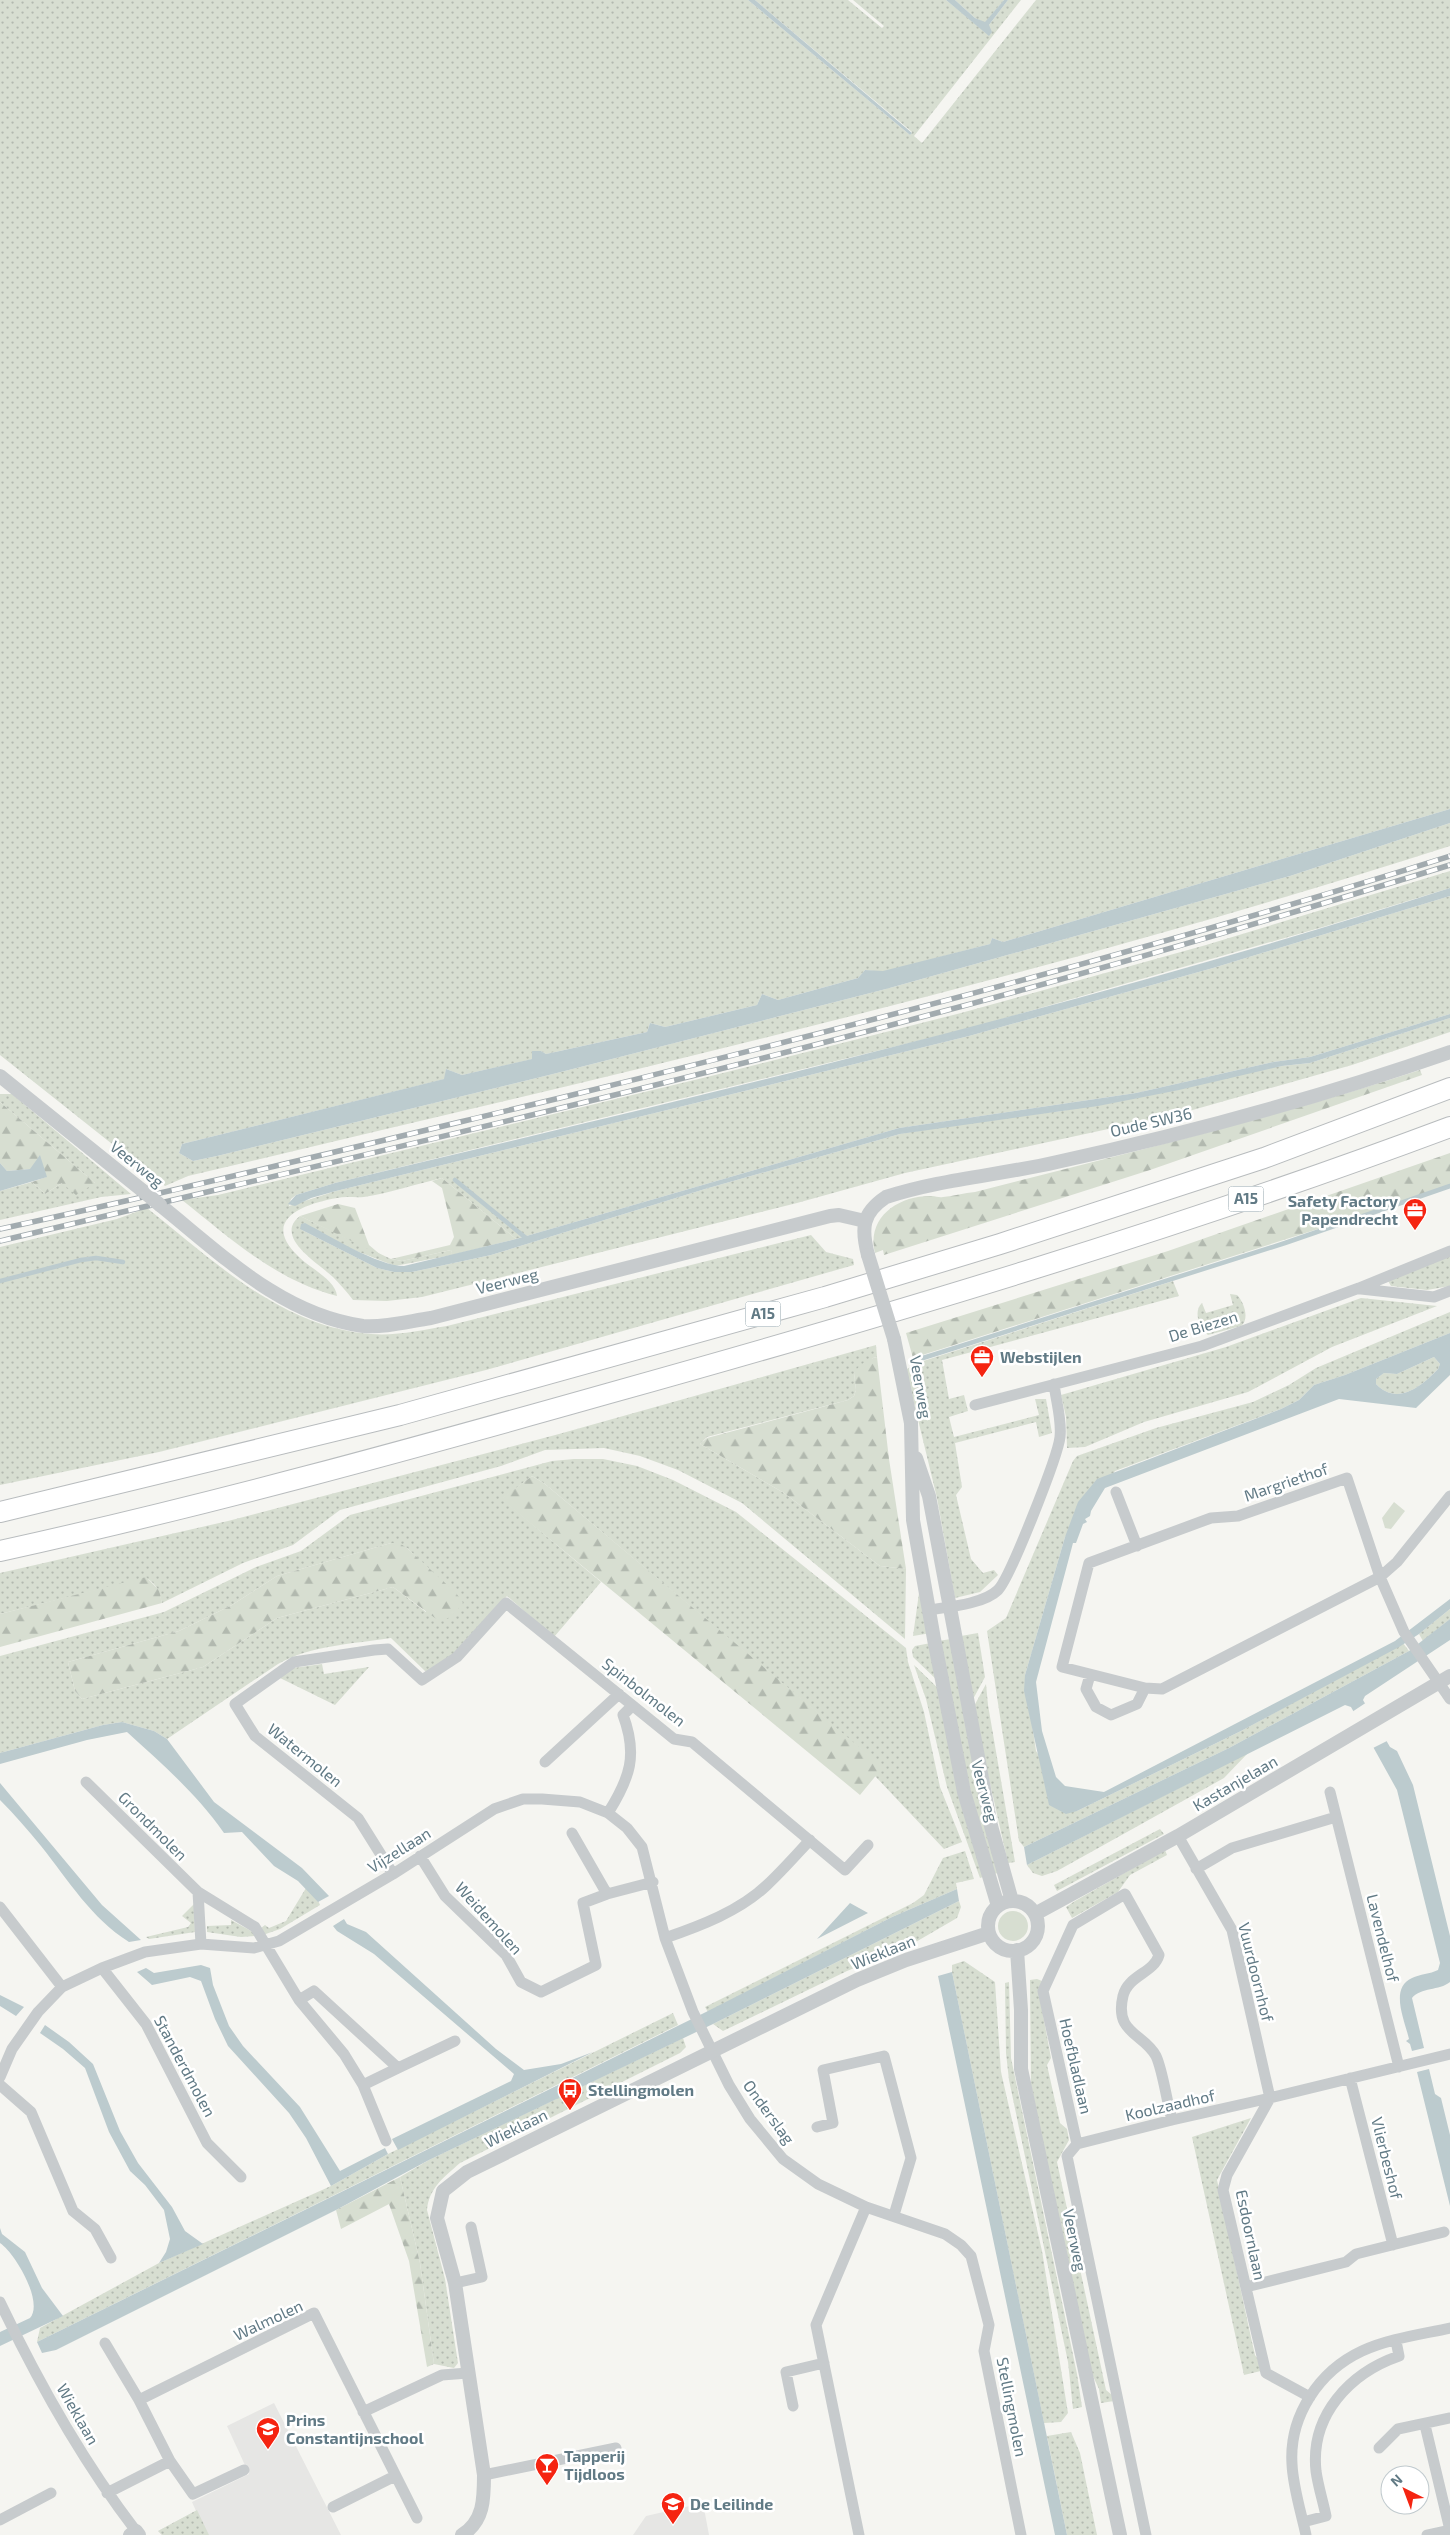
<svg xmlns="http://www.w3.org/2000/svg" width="1450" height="2535" viewBox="0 0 1450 2535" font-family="'Exo 2',sans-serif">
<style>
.built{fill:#e6e6e4}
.grass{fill:url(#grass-dots);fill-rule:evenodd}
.forest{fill:url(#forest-firs)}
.green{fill:#d7ded1}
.water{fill:#bccbce;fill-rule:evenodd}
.pier{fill:#f5f5f1}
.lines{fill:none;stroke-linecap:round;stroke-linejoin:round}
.stream{stroke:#bccbce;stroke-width:4.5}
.motorway-casing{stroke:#b8bcbe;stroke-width:22}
.minor{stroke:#c7cbcd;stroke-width:11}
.tertiary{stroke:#c7cbcd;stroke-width:14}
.motorway{stroke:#fff;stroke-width:20}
.rail-casing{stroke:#a2abaf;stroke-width:5.5}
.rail{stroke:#fff;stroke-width:4;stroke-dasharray:11;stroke-linecap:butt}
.tertiary-bridge{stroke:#c7cbcd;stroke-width:14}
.labels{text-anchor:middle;stroke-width:5;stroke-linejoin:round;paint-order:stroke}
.shield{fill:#fff;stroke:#90a2aa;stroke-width:1}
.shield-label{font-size:15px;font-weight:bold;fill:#617a85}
.street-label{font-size:16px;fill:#617a85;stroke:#fff}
.poi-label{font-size:16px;font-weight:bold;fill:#617a85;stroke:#fff;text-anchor:start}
</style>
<defs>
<pattern id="grass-dots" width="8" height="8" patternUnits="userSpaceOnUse" patternTransform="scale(1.25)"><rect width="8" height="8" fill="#d7ded1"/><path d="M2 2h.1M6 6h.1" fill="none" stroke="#b2b9af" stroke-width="1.8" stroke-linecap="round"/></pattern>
<pattern id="forest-firs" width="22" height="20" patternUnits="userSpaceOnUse" patternTransform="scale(1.25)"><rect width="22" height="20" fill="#d7ded1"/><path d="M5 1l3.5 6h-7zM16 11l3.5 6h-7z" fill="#b2b9af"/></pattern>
</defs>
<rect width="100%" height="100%" fill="#f5f5f1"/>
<path class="built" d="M274,2403L341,2535H162L158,2531L196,2511L192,2502L249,2474L227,2426Z
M703,2503L709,2535H633L646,2516Z"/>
<path class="grass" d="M0,0H748L910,135L912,132L755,0H848L882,28L884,26L853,0H946L989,35V25L1008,0H1021L914,136L922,143L1036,0H1450V809L1003,942L992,938L990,944L883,972L865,970L858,978L778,1000L762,994L757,1005L665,1027L650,1023L647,1032L546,1054L541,1051H532L533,1059L462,1075L446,1069L445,1079L182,1144L179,1153L193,1161L217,1156L553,1074L886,989L1290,876L1450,823V846C1036,979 611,1076 188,1176L165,1186L0,1055Z
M955,0H1004L985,23L975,18Z
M1450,871V888L1323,927L967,1029L335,1183L296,1195L291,1199L289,1206L336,1191L969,1036L1213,968L1450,896V1014L1310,1057L1273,1062L1136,1093L899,1128L516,1239L442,1178C416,1184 390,1193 364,1197C355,1198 346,1196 337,1198C304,1204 260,1219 298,1256C308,1267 336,1280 337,1296C275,1280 230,1238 182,1200L218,1195L715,1075L961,1013L1206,945Z
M1450,1018V1032L1352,1065L1182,1113L905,1173L797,1203L422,1297L387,1301L353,1300C347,1292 340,1284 333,1277C318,1263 273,1237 300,1216L391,1259L402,1261L451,1250L452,1255L395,1266L300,1229L377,1268L394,1272H412L491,1255L705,1189L900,1134L969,1122L1062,1111L1273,1067L1310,1063Z
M0,1094H12L131,1194L101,1197L0,1220V1191L32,1182L45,1194L62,1183H95L0,1102Z
M147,1208C213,1260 282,1328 371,1334C397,1336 422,1330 447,1326L811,1235L826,1252L853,1259L854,1265L486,1370L159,1452L0,1485V1247L117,1219Z
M1450,1254V1286L1427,1290L1391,1286L1388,1281Z
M1173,1281L1179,1296L942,1360L949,1399L964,1395L968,1411L949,1417L954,1437L1039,1415L1035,1399H1046L1052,1433L1039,1437L1036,1422L955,1443L962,1487L956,1495L971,1559L983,1573L994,1570L998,1575L980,1592L955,1598L937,1498L906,1370L914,1364Z
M1230,1294L1237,1295C1244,1302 1250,1319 1241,1326L1208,1335C1199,1328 1193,1311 1202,1303L1206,1313L1233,1305Z
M1361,1298L1437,1306L1332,1347L1248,1392L1144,1422L1085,1447L1067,1448L1066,1417L1061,1395L1226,1347Z
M1450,1312V1333L1345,1375L1314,1385L1299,1400L1281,1409L1115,1471L1065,1537L1025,1675L1036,1751L1077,1811L1241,1731L1403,1643L1409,1651L1229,1748L1024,1847L1019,1841L987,1631L1006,1618L1073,1461L1077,1456L1156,1428L1253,1402L1289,1385L1316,1368Z
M876,1345L877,1357L873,1358L854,1373L856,1390L854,1396L848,1400L707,1437L700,1444L784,1493L880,1566L906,1569L905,1639L742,1503L678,1470L640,1456L604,1448L545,1450L501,1466L340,1510L293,1545L243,1563L162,1603C159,1591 157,1584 146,1578L0,1614V1573L228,1521L559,1434Z
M1434,1357L1440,1364L1438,1369C1421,1387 1397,1406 1376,1384V1379L1384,1373L1397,1374Z
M574,1459H603L637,1466L673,1480L736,1512L906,1648L908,1662L924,1712L940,1787L962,1842L944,1849L875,1776L882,1767L545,1484L532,1476L502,1499L601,1582L554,1637L507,1596L451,1657L426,1672L391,1638C354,1644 311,1645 278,1664L167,1739L154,1731L122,1722L103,1725L0,1753V1656L164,1612L256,1567L301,1551L350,1515L552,1461ZM391,1543L407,1548L430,1570L426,1612L393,1587L277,1618L203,1667L82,1699L75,1691L68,1662L179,1631L232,1605L277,1576Z
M919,1593L931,1633L913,1636Z
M1450,1609V1619L1423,1641L1419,1634Z
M978,1633L985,1677L972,1701L961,1636Z
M951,1639L999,1873L993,1874L971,1793L938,1641Z
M931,1643L939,1682L913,1657L912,1650L915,1646Z
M322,1664L324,1674L369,1667L335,1705L280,1678L293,1668Z
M914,1665L941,1691L986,1876L980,1878L947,1787L926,1699Z
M986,1684L988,1705L1015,1862L1008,1863L973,1708Z
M1248,1753L1224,1778L1057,1871L1042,1876L1033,1873L1027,1865Z
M1160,1829L1164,1834L1057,1891L1054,1885Z
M1165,1850L1167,1855L1130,1875L1118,1892L1072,1918L1066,1907L1075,1901Z
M965,1851L974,1879L956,1883L957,1889L892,1917L708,2012L705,2007L913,1903L924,1895L943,1858Z
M306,1888L317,1898L320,1905L280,1929L263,1935L261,1928L265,1925L269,1928L286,1921Z
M959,1901L961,1907L957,1918L914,1943L847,1971L723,2031L713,2024Z
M194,1904L195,1932L149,1939L146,1937L188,1927L191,1923L182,1916Z
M231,1920L253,1932L255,1936L241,1937L207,1932V1926L231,1925Z
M964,1961L995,1982L1001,2072L1042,2251L1068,2413L1061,2422L1044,2423L952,1972V1965Z
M1037,1979L1042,1981L1039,1993L1051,2058L1047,2065L1060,2123L1067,2129L1069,2140L1057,2162L1106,2390L1112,2395L1114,2401L1101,2403L1099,2389L1091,2372L1031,2085L1030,1980Z
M1009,1982L1011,2058L1077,2374L1082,2407L1073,2409L1068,2362L1009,2080L1006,2053L1005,1983Z
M673,2013L678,2025L37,2342L40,2328L159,2263L331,2186L388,2154Z
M683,2038L686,2047L680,2053L460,2163C444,2177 429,2188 427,2210L445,2279L458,2363L454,2368L434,2364L420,2263L400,2177L429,2160Z
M1251,2118L1217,2180L1252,2342L1255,2355L1265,2370L1244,2375L1192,2137Z
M1071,2432L1080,2453L1097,2535H1067L1047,2436Z
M197,2510L209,2535H162L158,2531Z"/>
<path class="forest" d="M1420,1070L1422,1075L1150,1170L884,1255L883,1250L875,1253C866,1217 899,1195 932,1196C936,1196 939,1198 943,1197C954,1196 964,1193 975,1192C1124,1154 1274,1118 1420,1070Z
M0,1102L95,1183L76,1195L62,1183L45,1194L32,1182L46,1177L30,1169L7,1171L0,1163Z
M1450,1153V1187L913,1358L906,1333L1168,1251Z
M442,1178L516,1239L452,1255L451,1250L402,1261L391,1259L450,1245L454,1237L442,1188L432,1181Z
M338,1204L355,1208L369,1245L382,1256L300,1216Z
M877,1357L889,1459L906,1569L880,1566L784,1493L700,1444L707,1438L848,1400L854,1396L856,1390L854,1373C859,1365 867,1359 877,1357Z
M532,1476L545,1484L883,1767L860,1795L501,1499Z
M391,1543H399L407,1548L456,1593L463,1603L451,1617L439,1621L393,1587L277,1618L203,1667L82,1699L75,1691L68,1662L179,1631L232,1605L277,1576Z
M146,1577L159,1590L162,1603L0,1647V1614Z
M400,2177L420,2263L434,2364L427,2367L409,2261L389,2204L341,2229L336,2210Z"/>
<path class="green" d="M1394,1502L1405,1511L1391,1529L1385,1528L1382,1518Z
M998 1926a15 15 0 1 1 30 0a15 15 0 1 1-30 0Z"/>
<path class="water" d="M748,0H755L912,133L910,135Z
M946,0H955L975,18L985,22L1004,0H1008L989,25L992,32L989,36Z
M1450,809V823L1290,876L886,989L553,1074L217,1156L193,1161L179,1153L182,1144L444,1079L446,1069L462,1075L532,1059V1051H541L546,1054L647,1032L650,1023L665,1027L757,1005L762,994L778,1000L858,978L865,970L883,971L990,944L992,938L1003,942Z
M1450,888V896L1213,968L969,1036L336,1191L311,1198L295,1206L288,1204L296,1195L335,1183C709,1094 1084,1006 1450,888Z
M1450,1014V1018L1310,1063L1282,1066L1179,1090L1098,1106L900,1134L705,1189L491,1255L412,1272H394L377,1268L300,1229L301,1224L305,1223C330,1236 378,1266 404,1266L516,1239L899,1128L1136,1093L1273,1062L1310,1057Z
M40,1155L47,1177L0,1191V1163L7,1171L30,1169Z
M1450,1333V1375L1416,1408L1339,1399L1105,1488L1091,1511L1090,1516L1085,1519L1087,1522L1083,1524L1076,1543H1073L1036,1682L1042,1731L1056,1777L1065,1786L1104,1792L1395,1641L1450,1599V1609L1419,1634L1399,1647L1241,1731L1077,1811L1066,1814L1049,1805L1024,1691L1025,1675L1065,1537L1078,1502L1097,1479L1281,1409L1299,1400L1314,1385L1345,1375ZM1434,1357L1440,1364L1438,1369C1421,1387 1397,1406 1376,1384V1379L1384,1373L1397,1374Z
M1450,1619V1640L1365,1696L1363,1700L1390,1747L1397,1751L1413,1785L1450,1936V1982C1439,1991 1421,1987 1412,1998L1424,2048L1412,2051L1410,2044L1406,2041L1409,2039C1405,2021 1389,1988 1412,1978C1420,1974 1430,1974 1438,1970L1440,1963L1397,1790L1351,1707L1345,1705L1027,1865L1024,1847L1229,1748L1409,1651Z
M122,1722L154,1731L167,1739L214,1802L302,1868L329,1896L318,1902L298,1881L274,1866L242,1832L224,1833C197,1794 162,1764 127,1732L87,1740L0,1764V1753L103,1725Z
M0,1783L102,1905L141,1940L129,1942C91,1918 69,1881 41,1846C28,1830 15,1815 0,1800Z
M957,1889L959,1901L713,2024L429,2160L336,2210L56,2350L42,2353L37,2342L706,2012L892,1917Z
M850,1903L868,1913L817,1939Z
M344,1919L347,1924L366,1932L496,2049L524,2070L561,2064L593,2052L398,2150L392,2139L511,2081L514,2074L374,1954L337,1931L333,1926Z
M201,1965L210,1968L213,1985L229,2026L243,2046L300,2107L340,2171L385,2148L388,2154L331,2186L306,2138L289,2113L228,2046L215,2019L201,1981L190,1977L152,1985L137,1972L146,1968L154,1973Z
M952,1972L1067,2535H1055L938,1976Z
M0,1995L24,2007L16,2016L0,2006Z
M45,2025L69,2042L93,2064L120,2131L138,2163L172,2207L185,2231L203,2244L159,2263L166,2252L170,2239L164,2210L145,2185L130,2171L109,2132L85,2068L63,2049L40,2033Z
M1429,2069L1435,2094L1441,2098L1450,2135V2206L1417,2072Z
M0,2228L2,2234L25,2252L42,2288L63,2316L0,2346V2332L30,2318C44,2302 15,2253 0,2243Z"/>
<path class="pier" d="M1367,1702L1389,1740L1373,1748L1352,1712Z"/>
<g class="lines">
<path class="stream" d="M455,1180L526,1238
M0,1281L81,1260L96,1258L123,1262
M923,1358L1285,1243L1450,1186"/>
<g class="motorway-casing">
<path id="motorway" d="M0,1512L400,1415L825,1297L1000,1244L1264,1158L1450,1088
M0,1551C205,1506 408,1450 610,1393C893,1314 1175,1230 1450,1127"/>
</g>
<path class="minor" d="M1361,1289L1434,1297L1450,1291
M975,1405L1202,1346L1359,1288L1450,1251
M1347,1478L1380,1577L1162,1689L1145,1688L1062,1667L1089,1563L1211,1518L1238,1516Z
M1116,1492L1137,1546
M1450,1496L1397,1562L1380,1577L1404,1632L1450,1699
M929,1610C948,1607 984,1604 998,1590C1010,1578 1058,1456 1060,1437C1062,1420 1056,1401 1054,1384
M1090,1675L1086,1689L1096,1707L1111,1715L1137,1704L1145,1688
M545,1762L619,1694
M86,1782L198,1892L201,1944
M1330,1792L1399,2067
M608,1813C630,1778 638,1755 623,1715L632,1706
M572,1833L607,1894
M420,1856L445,1896L506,1955L521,1982L541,1992L596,1965L583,1903L607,1894L653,1882
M1196,1869L1232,1848L1336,1817
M393,1874L358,1818L255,1736L235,1704L294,1662L374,1650L388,1649L422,1680L457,1657L506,1603L674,1739L692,1742L845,1870L868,1845
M198,1892L255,1927L299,2000L344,2054L363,2085L386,2141
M0,1907L62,1987
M665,1938C700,1926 740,1911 767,1885C782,1871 796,1855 810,1840
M102,1968L146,2024L207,2143L241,2177
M299,2000L314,1991L398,2068L455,2041
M0,2077L12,2049L38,2012L62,1987L102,1968L145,1952L201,1944L254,1948L279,1941L393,1874L494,1809L523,1799H542L580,1802L608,1813L627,1828L642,1847L665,1938L693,2012L729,2085L750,2119L783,2159L818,2184L866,2207L945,2234L961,2245L971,2256L989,2325L984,2351L1021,2535
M1350,2078L1393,2245
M0,2085L31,2112L73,2211L95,2229L111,2258
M363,2085L398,2068
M817,2127L833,2123L823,2070L884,2056L911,2158L894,2215
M1077,2144L1043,1991L1073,1925L1125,1894L1159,1955C1154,1973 1128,1975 1123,1996C1114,2034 1144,2033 1156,2056C1163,2071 1167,2103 1172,2120
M1077,2144L1172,2120L1270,2098L1232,1930L1178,1836
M1077,2144L1067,2156L1146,2535
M455,2283L482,2277L471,2227
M1246,2287L1346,2262L1356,2254L1444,2232
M0,2302C39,2384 81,2459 136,2531
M105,2343L139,2400L170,2461L193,2494L244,2470
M1310,2397L1266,2373L1223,2190L1227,2175L1270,2098L1450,2054
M139,2400L314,2313L417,2518
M793,2406L786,2372L824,2363
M363,2412L442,2375L468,2373
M1425,2425L1450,2530
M1379,2448L1398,2429L1450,2418
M484,2475L616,2448
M107,2493L170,2461
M333,2507L395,2476
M0,2520L51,2493
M1303,2522L1326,2516C1323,2501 1318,2486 1316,2471C1310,2415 1350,2373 1399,2356L1396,2341
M859,2535L816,2325L866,2207
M1306,2535C1301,2512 1293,2487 1292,2464C1289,2416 1319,2371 1362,2351C1387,2339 1423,2334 1450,2328
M1427,2535L1450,2530"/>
<path class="tertiary" d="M0,1076L143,1191
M160,1205C221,1254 282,1315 363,1326C384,1328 410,1321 431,1318L830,1216L839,1215L865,1221
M868,1255C861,1228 862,1213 886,1197C941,1179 1001,1175 1057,1162C1190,1133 1321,1097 1450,1052
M894,1339L911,1423L913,1520L934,1639L964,1792L998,1906
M916,1458L929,1496L991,1826L1012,1901
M988 1926a25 25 0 1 1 50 0a25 25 0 1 1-50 0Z
M1035,1914L1178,1836L1450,1676
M1017,1950L1021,2010V2069L1120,2535
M130,2535L136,2531L139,2535
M462,2535C484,2521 484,2499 484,2475L455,2283L437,2218L443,2191L467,2172L857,1980L906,1960L989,1933"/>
<use href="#motorway" class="motorway"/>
<g class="rail-casing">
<path id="rail" d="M0,1229C189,1188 376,1142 564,1097C862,1024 1158,948 1450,856
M0,1241C310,1167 621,1097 929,1015C1104,969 1277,918 1450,865"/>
</g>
<use href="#rail" class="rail"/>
<path class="tertiary-bridge" d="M143,1191L160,1205
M868,1255L894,1339"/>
</g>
<defs>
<g id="office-pin" transform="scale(1.25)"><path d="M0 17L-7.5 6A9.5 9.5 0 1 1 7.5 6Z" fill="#f52411" stroke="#fff"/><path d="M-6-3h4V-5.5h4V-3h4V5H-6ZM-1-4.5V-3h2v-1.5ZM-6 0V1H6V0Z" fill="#fff"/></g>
<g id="bus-pin" transform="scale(1.25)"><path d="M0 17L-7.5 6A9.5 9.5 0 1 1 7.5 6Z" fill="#f52411" stroke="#fff"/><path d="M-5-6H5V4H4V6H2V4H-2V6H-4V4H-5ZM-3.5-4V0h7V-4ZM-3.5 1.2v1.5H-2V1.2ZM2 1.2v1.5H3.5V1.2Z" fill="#fff"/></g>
<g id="school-pin" transform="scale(1.25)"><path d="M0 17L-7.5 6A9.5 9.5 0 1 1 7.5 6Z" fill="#f52411" stroke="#fff"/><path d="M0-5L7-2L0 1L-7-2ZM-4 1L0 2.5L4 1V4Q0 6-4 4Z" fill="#fff"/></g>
<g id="bar-pin" transform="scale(1.25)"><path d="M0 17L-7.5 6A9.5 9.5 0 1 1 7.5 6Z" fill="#f52411" stroke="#fff"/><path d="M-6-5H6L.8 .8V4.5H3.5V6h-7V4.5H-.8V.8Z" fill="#fff"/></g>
</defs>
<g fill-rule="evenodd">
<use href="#office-pin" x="1415" y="1210"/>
<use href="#office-pin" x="982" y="1357"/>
<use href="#bus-pin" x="570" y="2090"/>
<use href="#school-pin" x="268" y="2429"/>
<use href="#bar-pin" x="547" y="2465"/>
<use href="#school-pin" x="673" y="2504"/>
</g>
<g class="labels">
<g class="shield">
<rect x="1228.5" y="1186.5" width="35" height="25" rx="4"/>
<rect x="745.5" y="1301.5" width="35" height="25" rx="4"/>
</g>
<g class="shield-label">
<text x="1246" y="1204">A15</text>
<text x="763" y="1319">A15</text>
</g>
<g class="street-label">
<text transform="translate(1151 1122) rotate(-13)" y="6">Oude SW36</text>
<text transform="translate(137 1164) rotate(39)" y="6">Veerweg</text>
<text transform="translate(507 1281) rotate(-14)" y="6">Veerweg</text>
<text transform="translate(1203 1326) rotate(-17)" y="6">De Biezen</text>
<text transform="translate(921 1387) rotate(80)" y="6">Veerweg</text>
<text transform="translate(1286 1482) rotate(-19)" y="6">Margriethof</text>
<text transform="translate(644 1692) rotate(38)" y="6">Spinbolmolen</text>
<text transform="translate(305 1755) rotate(39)" y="6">Watermolen</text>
<text transform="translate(1235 1783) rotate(-30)" y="6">Kastanjelaan</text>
<text transform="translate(985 1791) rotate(75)" y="6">Veerweg</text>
<text transform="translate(153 1826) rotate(45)" y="6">Grondmolen</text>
<text transform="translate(399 1850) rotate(-32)" y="6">Vijzellaan</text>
<text transform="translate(489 1918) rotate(48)" y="6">Weidemolen</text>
<text transform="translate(1383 1938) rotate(76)" y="6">Lavendelhof</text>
<text transform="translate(883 1952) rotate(-22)" y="6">Wieklaan</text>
<text transform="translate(1256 1972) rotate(76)" y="6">Vuurdoornhof</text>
<text transform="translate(185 2066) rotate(62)" y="6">Standerdmolen</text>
<text transform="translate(1076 2066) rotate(77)" y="6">Hoefbladlaan</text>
<text transform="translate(1170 2105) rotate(-13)" y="6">Koolzaadhof</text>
<text transform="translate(769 2112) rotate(54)" y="6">Onderslag</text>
<text transform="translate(516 2128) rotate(-26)" y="6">Wieklaan</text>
<text transform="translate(1387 2158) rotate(76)" y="6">Vlierbeshof</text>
<text transform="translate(1251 2235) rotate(78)" y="6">Esdoornlaan</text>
<text transform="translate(1075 2240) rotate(78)" y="6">Veerweg</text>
<text transform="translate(268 2320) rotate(-25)" y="6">Walmolen</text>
<text transform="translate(1012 2407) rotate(79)" y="6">Stellingmolen</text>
<text transform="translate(78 2414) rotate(60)" y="6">Wieklaan</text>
</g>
<g class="poi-label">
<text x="1398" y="1207" text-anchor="end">Safety Factory<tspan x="1398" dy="18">Papendrecht</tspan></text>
<text x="1000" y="1363">Webstijlen</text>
<text x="588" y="2096">Stellingmolen</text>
<text x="286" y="2426">Prins<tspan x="286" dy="18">Constantijnschool</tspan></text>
<text x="564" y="2462">Tapperij<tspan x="564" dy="18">Tijdloos</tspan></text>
<text x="690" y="2510">De Leilinde</text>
</g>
</g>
<g transform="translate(1405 2490) rotate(318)"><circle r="24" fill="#ffffff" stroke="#c0cace"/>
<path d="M0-4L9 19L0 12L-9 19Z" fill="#f52411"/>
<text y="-8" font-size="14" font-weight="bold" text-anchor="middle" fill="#617a85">N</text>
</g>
</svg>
